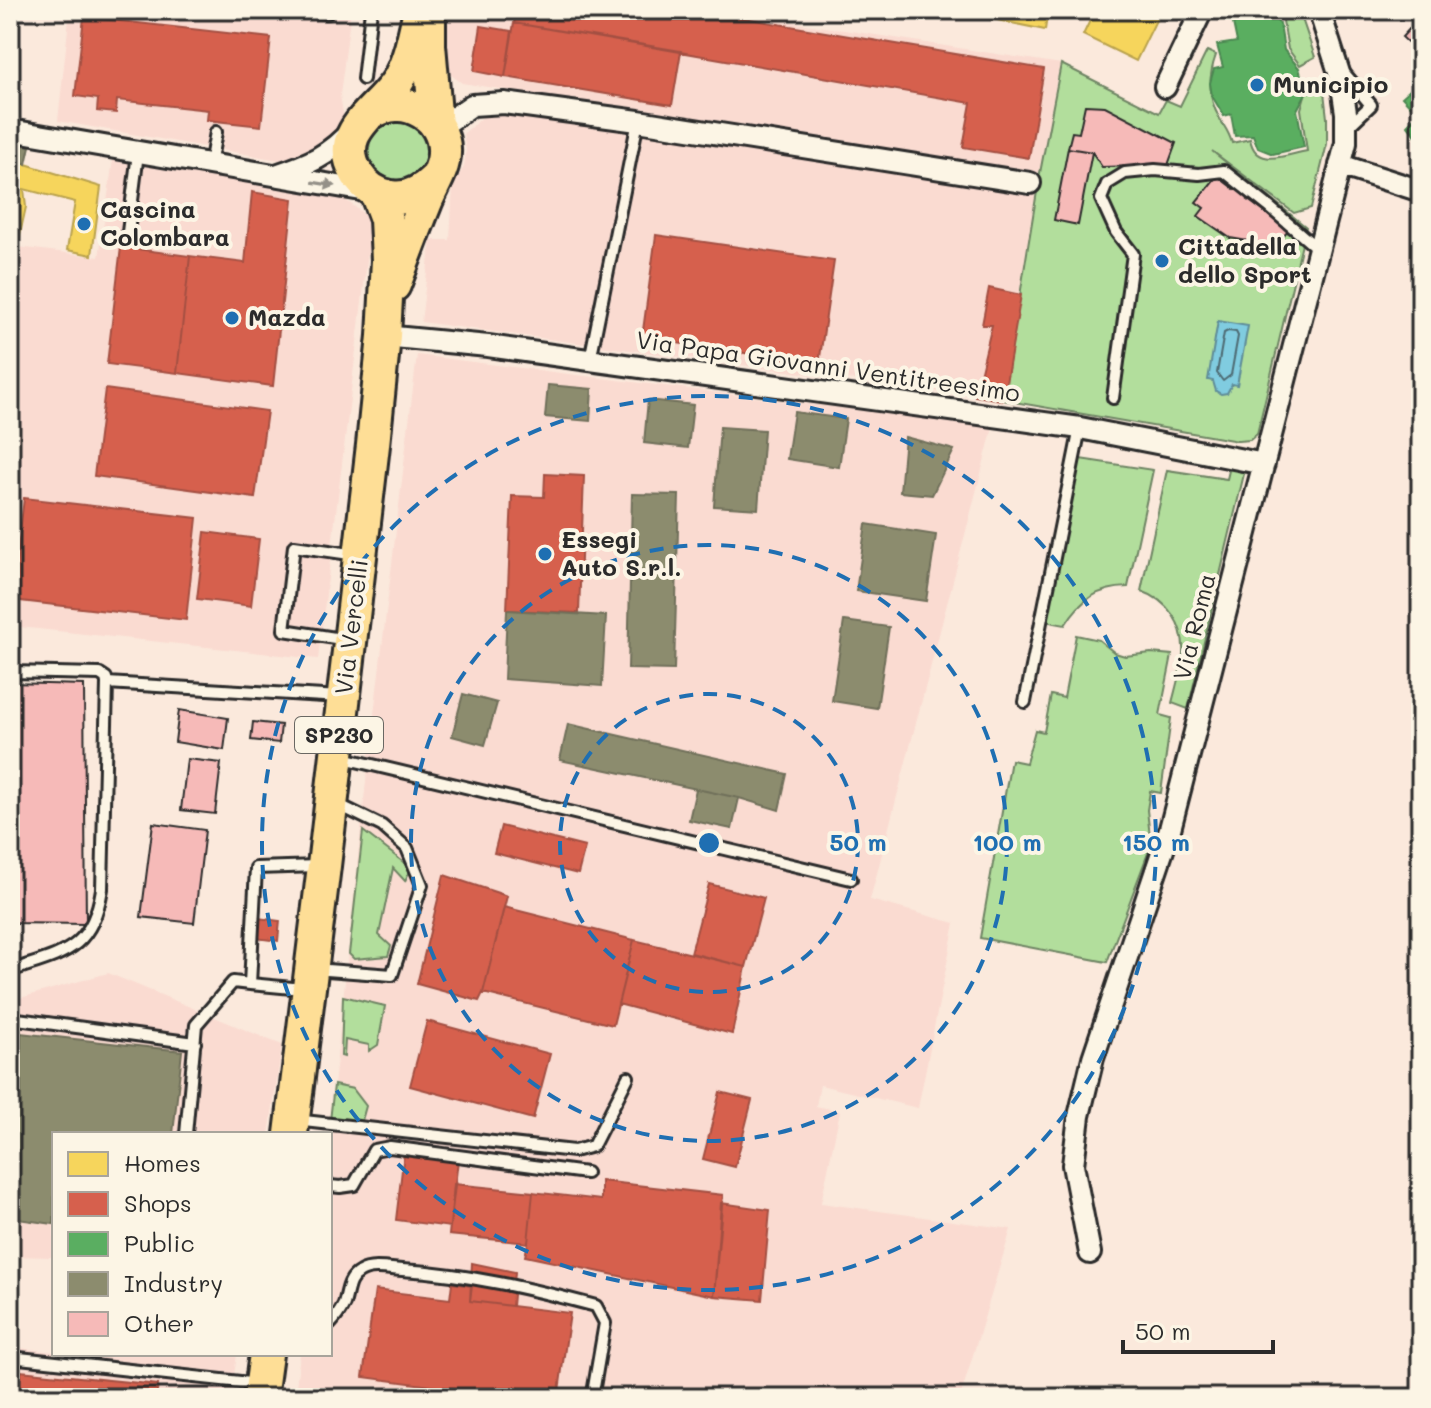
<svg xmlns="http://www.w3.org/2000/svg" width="1431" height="1408" viewBox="0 0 1431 1408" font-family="Mali,sans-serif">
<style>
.built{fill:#fadbd1}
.green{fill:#b2de9c;stroke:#6e8464;stroke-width:2}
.water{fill:#80cce0;stroke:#5e8c98;stroke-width:2}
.homes{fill:#f6d55c;stroke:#b9a24d;stroke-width:2}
.shops{fill:#d6604d;stroke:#a35043;stroke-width:2}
.public{fill:#5aae61;stroke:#4c8751;stroke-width:2}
.industry{fill:#8c8c6e;stroke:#6f6f5a;stroke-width:2}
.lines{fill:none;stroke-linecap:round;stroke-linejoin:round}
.shore{stroke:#4d6b73;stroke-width:2}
.building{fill:#f6bab8;stroke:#2b2b2b;stroke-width:2}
.lane-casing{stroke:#2b2b2b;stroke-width:16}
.street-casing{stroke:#2b2b2b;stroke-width:26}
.primary-casing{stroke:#2b2b2b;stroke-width:38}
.lane{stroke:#fcf5e5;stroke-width:10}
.street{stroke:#fcf5e5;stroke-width:20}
.primary{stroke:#fede96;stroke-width:32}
.oneway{fill:#949088}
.ring{fill:none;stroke:#1f6fb2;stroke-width:4;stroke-dasharray:14 10}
.poi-dot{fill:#1f6fb2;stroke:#fcf5e5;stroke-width:3}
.labels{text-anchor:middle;stroke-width:8;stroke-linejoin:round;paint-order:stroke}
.shield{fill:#fcf5e5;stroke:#6a6863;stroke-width:2}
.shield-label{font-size:22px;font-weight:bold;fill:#2b2b2b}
.poi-label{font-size:24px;font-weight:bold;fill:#2b2b2b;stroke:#fcf5e5;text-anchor:start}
.street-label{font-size:24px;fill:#2b2b2b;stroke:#fcf5e5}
.centre{fill:#1f6fb2;stroke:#fcf5e5;stroke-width:4}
.ring-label{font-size:24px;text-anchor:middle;font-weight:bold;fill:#1f6fb2;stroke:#fcf5e5;stroke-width:8;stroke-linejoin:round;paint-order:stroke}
</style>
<rect width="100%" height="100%" fill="#fbe9dc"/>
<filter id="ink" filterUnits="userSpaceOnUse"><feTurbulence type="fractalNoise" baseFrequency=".0125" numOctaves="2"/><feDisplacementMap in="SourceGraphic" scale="16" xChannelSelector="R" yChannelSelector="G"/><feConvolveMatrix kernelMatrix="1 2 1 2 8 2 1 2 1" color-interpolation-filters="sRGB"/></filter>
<g filter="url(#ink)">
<path class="built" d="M70,10H351L340,95L344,119L342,128L290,162L58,121Z
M450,10H716L1061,64L1040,173L462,83L447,72L444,57Z
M506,108L1038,196L1003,400L421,322L431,240H450L453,184L464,167L466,150L463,134L483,117Z
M113,160L343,198L372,220L318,659L10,626V246L99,257Z
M417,355L993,427L870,900L955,923L918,1108L820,1085L816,1106L840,1111L821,1203L1011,1229L960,1398H288L289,1387H296L300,1354H330V1134H329L366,781Z
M108,973L282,1045L269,1134H54V1257L10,1256V1001Z
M10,1347L54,1352V1354L101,1358L102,1354H237L231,1398H10Z"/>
<path class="green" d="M1289,10H1299L1315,57L1300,65L1288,49L1283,21Z
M1207,51L1216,55C1208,77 1207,98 1220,119C1225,128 1229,132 1232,143L1250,139C1256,169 1285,155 1307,151L1301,109L1306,92H1324L1327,118V144L1311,208L1294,213L1212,151L1306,227L1257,434L1250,440L1238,441L1003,400L1040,173L1061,64L1159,113L1166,100L1180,106Z
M369 150a30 30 0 1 1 60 0a30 30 0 1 1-60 0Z
M1080,459L1153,470L1128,587C1098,588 1081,599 1065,625L1049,622L1046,613Z
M1230,466L1244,474L1188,709L1172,703C1176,687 1181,670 1183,654C1185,625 1168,600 1141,591L1167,470L1227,479Z
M1076,635L1099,640L1115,653L1125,656L1151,653L1172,655L1160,715L1171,718L1161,793L1150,791L1147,810L1151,845L1107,962L980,938L1011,760L1026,763L1035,730L1044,732L1051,695L1064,698Z
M363,831L411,868L405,881L393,868L379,935L391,946L388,956L354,959L349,954Z
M343,996L385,1006L378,1045L369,1051V1045L345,1040L344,1057L341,1056Z
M334,1085L353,1089L366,1106L361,1124L330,1121Z"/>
<path class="water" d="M1218,321L1248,326L1237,385L1232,384L1227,393L1221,394L1216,391L1213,381L1208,380Z"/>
<path class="homes" d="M874,10H914L913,17Z
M964,10H1048L1045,30L963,13Z
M1095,10H1161L1136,61L1083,35Z
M19,162L101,187L92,255L67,250L75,202L24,189L26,207L18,243L10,242V201Z"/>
<path class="shops" d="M517,10H696L1044,69L1029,158L963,147L971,103L514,23Z
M84,17L271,38L261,126L207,120L208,110L117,100L116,113L97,111L98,99L75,96Z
M514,23L681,51L672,105L505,77Z
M481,26L512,31L505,77L474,71Z
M252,192L293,199L273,386L177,373L190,256L245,263Z
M656,235L834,261L819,364L642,338Z
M121,247L190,256L177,373L107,364Z
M989,288L1021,295L1003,400L975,396L992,325H982Z
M105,389L267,411L255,498L94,476Z
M545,474L584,476L579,613L507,610L512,496L544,497Z
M24,498L197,518L186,620L12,600Z
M205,532L259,539L251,606L197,599Z
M501,826L585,847L578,874L494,853Z
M444,875L507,896L483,993L479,1001L417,984Z
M709,884L764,898L746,967L691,953Z
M504,907L634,940L613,1025L483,993Z
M258,918L280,921L278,941L255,938Z
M634,940L746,967L732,1034L618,1004Z
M427,1021L550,1054L533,1119L410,1086Z
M720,1092L752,1100L735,1167L703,1159Z
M404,1153L458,1160L450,1227L396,1220Z
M601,1181L723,1195L714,1296L525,1256L528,1243L533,1192L601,1200Z
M454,1184L533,1192L528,1243L449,1235Z
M721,1203L770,1210L762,1300L714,1296Z
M472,1263L515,1272L512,1306L470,1301Z
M452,1283L472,1286L470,1301L570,1313L558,1398H522L363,1377L375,1290L450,1299Z
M10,1370L158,1385L156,1398H10Z"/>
<path class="public" d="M1272,16L1280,24L1284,50L1299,68L1306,93L1297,110L1304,147L1273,154L1258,148L1253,135L1235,136L1231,114L1224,116L1212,96L1210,83L1214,69L1223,67L1217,45L1237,42L1233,23Z
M1421,80V136L1418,138L1407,125L1418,114L1402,97Z"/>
<path class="industry" d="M10,143L30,146L26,164L19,162L16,178L10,176Z
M548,385L592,389L590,421L545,417Z
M648,400L693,405L688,448L644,443Z
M794,412L846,419L839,467L787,459Z
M720,427L764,430L758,509L714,506Z
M905,437L954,450L932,495L900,492Z
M632,494L679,495L674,670L628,669Z
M866,524L936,535L926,601L856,591Z
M507,610L606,616L602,686L504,679Z
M844,621L889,627L877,708L832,701Z
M463,694L497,703L485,745L452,736Z
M568,724L787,774L779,810L739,798L560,760Z
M696,789L739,798L732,829L689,820Z
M20,1033L182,1051L173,1134H54V1224L10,1218V1121Z"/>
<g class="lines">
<path class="shore" d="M1228,331L1236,332L1238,336L1231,375L1223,381L1217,373L1224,333Z"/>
</g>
<path class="building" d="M1421,16V55L1402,37Z
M1085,105L1105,106L1176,143L1168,165L1102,167L1092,152L1068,148L1072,132L1079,133Z
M1068,148L1092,152L1078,225L1054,220Z
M1217,176L1234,189L1237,186L1252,196L1248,200L1289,230L1270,252L1259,243L1230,238L1198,216L1204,208L1196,202Z
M10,683L84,685L86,924L10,923Z
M179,710L228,718L224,750L175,742Z
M253,722L281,725L279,743L251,740Z
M187,759L221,763L215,814L181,810Z
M153,823L205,830L194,923L141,917Z"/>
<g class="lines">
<g class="lane-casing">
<path id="lane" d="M303,10L327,13L329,10
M1345,74L1371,105L1348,127
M363,79L371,10
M210,165L216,132
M128,232L138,153
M590,360L638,121
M1113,398L1133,254L1116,232L1101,199L1107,184L1125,173L1155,170L1199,174L1224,171L1268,206L1319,250
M348,640L284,630L294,546L357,555
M10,672L100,674L106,678L107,683L102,889C92,951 63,953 10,971
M107,683L340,697
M1025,702L1080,428
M339,757L851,879
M314,969L392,975L422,885L407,848L382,826L337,804
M303,989L250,984L256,868L318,866
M10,1018L195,1043
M295,1120L574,1151L593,1146L628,1077
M186,1134L196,1025L233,982L250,984
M330,1186L340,1187L354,1185L374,1150L390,1147L586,1173
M330,1324C336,1318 340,1312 344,1304C348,1292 347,1279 360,1272C371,1265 389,1269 402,1270C468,1274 532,1289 596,1306L605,1323L593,1393
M10,1357L259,1384"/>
</g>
<g class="street-casing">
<path id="street" d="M1165,87L1202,10
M438,129L472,105L504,103L638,121L1030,183
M10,130L373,192
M1340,165L1421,191
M276,175C309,164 329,156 353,129
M384,336L488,346L1080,428L1264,464
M1090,1253L1073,1165L1079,1116L1093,1058L1170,829L1346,143V113L1341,79L1319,10"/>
</g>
<g class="primary-casing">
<path id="primary" d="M420,10C415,32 411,55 401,75C386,108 330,129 357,174C364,186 377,195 391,197C409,200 423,191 435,179
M429,16V45L436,125
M370,113C387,104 404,101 422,112C436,120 445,136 444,153C444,170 431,188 425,204C414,231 404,258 394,285
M291,1134L324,866L373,445L384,336L388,260L386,219L376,192
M260,1398L266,1354"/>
</g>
<use href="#lane" class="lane"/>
<use href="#street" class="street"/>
<use href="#primary" class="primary"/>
</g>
<defs><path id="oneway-solid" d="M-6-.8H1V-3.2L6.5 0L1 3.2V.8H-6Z" transform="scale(2)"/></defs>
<use class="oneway" href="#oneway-solid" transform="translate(324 184) rotate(9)"/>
</g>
<g class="ring">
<circle cx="709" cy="843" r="149"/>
<circle cx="709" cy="843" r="298"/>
<circle cx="709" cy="843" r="447"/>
</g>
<g class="poi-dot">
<circle cx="1257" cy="85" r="8"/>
<circle cx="84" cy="224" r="8"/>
<circle cx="1162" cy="261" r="8"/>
<circle cx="232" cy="318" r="8"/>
<circle cx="545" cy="554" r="8"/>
</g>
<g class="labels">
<rect class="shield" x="295" y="717" width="88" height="36" rx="6"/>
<g class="shield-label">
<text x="339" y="743">SP230</text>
</g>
<g class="poi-label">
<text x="1273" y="93">Municipio</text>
<text x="100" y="218">Cascina<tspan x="100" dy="28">Colombara</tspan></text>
<text x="1178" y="255">Cittadella<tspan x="1178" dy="28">dello Sport</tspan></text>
<text x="248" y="326">Mazda</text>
<text x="561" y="548">Essegi<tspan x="561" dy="28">Auto S.r.l.</tspan></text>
</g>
<g class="street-label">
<text transform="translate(828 367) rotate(8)" y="8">Via Papa Giovanni Ventitreesimo</text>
<text transform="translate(352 627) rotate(-83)" y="8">Via Vercelli</text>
<text transform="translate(1195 627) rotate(-76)" y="8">Via Roma</text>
</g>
</g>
<circle cx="709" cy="843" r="12" class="centre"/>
<g class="ring-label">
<text x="858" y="851">50 m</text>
<text x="1007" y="851">100 m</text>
<text x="1156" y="851">150 m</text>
</g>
<rect width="1431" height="1408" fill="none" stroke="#fcf5e5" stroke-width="40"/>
<rect x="20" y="20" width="1391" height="1368" fill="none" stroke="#2b2b2b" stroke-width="3" filter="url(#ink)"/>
<rect x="52" y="1132" width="280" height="224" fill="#fcf5e5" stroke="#a8a49b" stroke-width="2"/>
<rect x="68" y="1152" width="40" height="24" fill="#f6d55c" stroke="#a8a49b" stroke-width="2"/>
<text x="124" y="1172" font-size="24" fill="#2b2b2b">Homes</text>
<rect x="68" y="1192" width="40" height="24" fill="#d6604d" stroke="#a8a49b" stroke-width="2"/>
<text x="124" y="1212" font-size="24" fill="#2b2b2b">Shops</text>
<rect x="68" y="1232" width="40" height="24" fill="#5aae61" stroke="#a8a49b" stroke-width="2"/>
<text x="124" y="1252" font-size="24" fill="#2b2b2b">Public</text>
<rect x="68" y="1272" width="40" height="24" fill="#8c8c6e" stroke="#a8a49b" stroke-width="2"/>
<text x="124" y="1292" font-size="24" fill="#2b2b2b">Industry</text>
<rect x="68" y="1312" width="40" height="24" fill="#f6bab8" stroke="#a8a49b" stroke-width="2"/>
<text x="124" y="1332" font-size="24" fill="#2b2b2b">Other</text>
<path d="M1123 1340v12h150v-12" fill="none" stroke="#2b2b2b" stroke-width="4"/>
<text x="1135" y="1340" font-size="24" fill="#2b2b2b" stroke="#fcf5e5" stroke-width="6" paint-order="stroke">50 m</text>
</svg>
